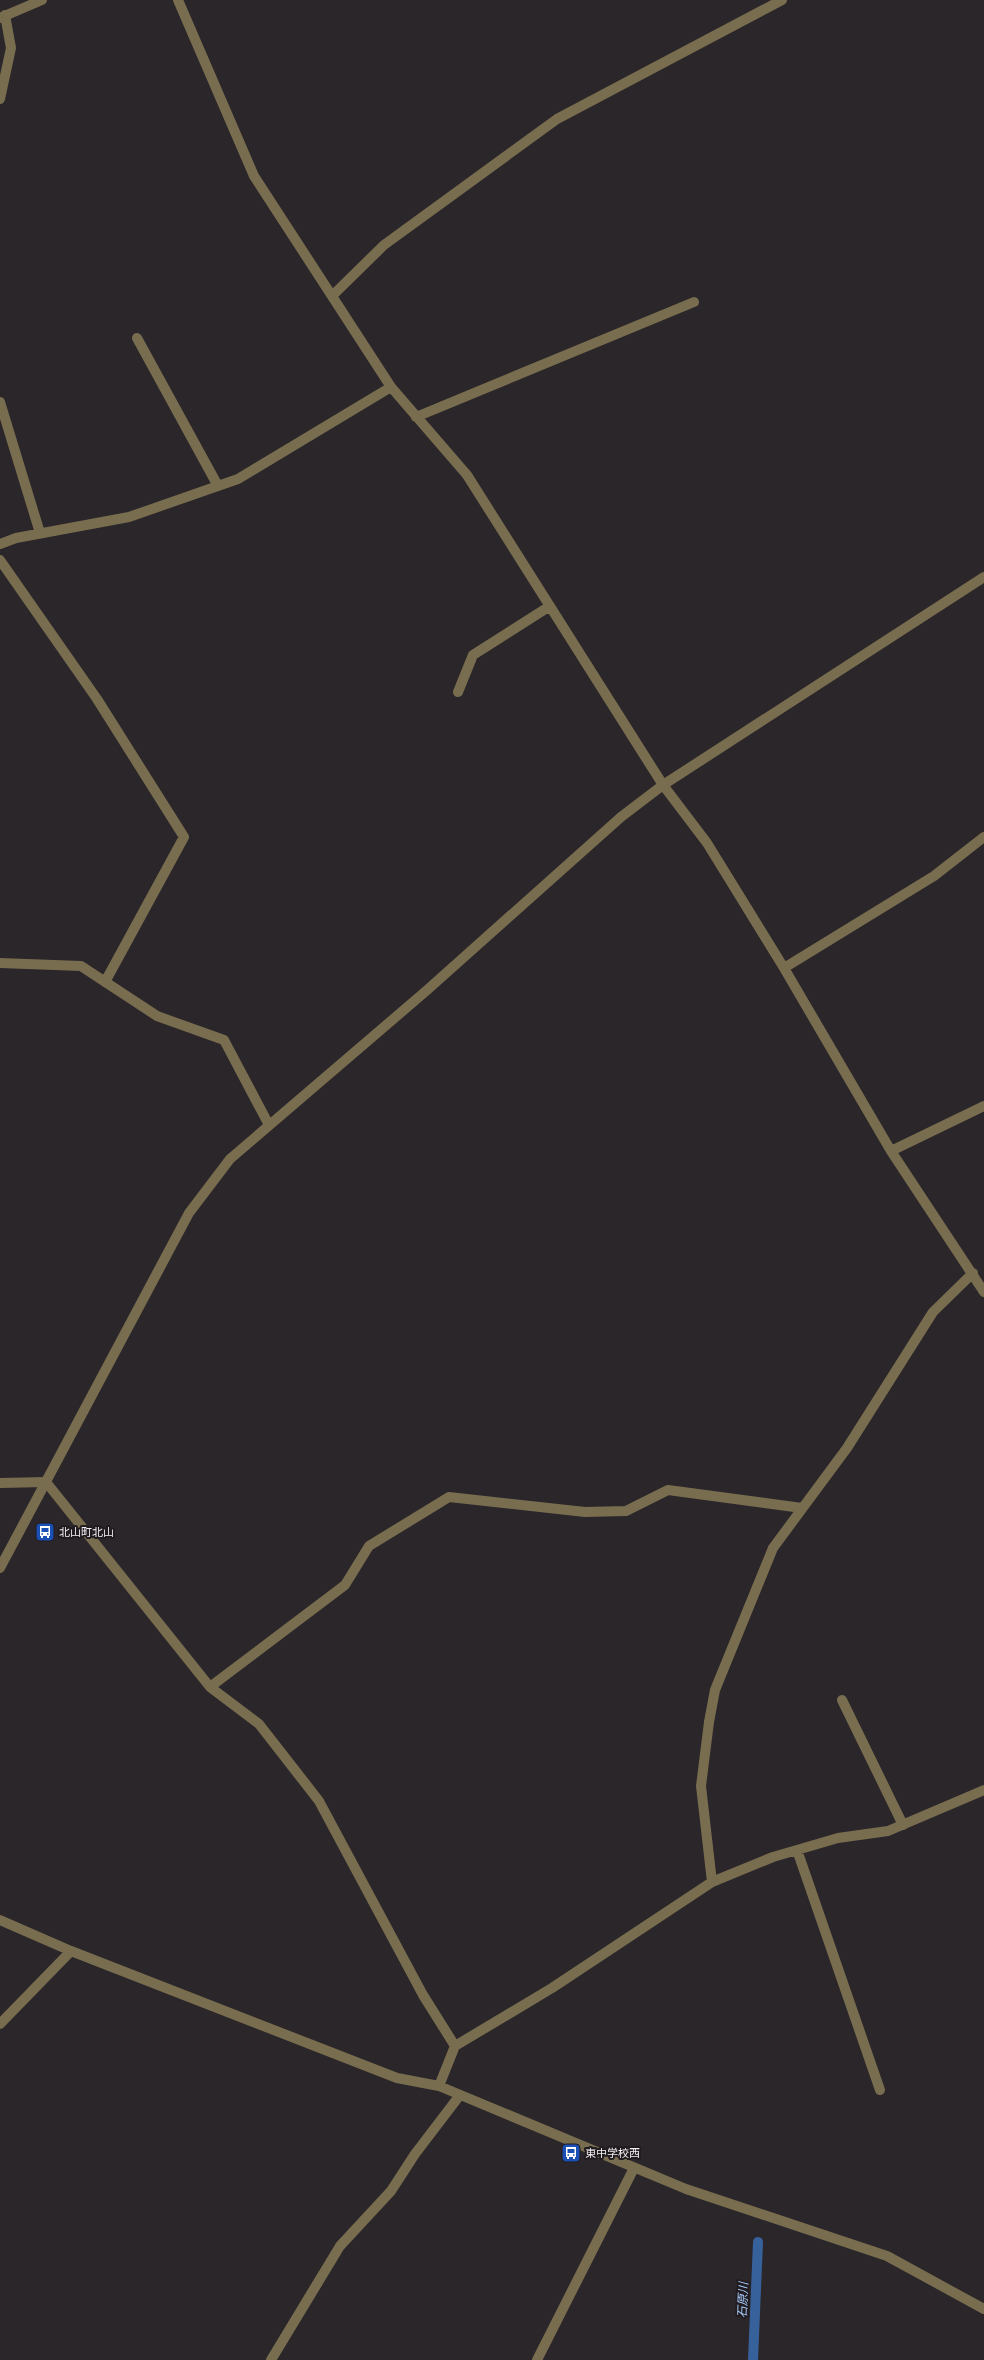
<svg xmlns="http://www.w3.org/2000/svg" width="984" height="2360" viewBox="0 0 984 2360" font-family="'Public Sans','Noto Sans JP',sans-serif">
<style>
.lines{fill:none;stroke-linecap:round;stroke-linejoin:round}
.stream{stroke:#37619b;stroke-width:10}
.minor{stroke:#796d4f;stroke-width:10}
.tertiary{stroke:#796d4f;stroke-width:10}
.labels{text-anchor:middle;stroke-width:4;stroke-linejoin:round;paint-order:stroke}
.poi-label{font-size:11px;fill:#f2eff2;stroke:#211c20;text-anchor:start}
.water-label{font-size:12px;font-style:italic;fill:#a9cdff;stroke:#211c20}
</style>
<rect width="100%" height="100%" fill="#2a262a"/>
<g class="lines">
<path class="stream" d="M753,2360L758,2242"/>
<path class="minor" d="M178,0L254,176L391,387L467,475L663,785L707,843L784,968L891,1151L984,1292
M0,99L11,48L5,15
M332,296L384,245L557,119L782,0
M137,338L218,486
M0,402L40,533
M416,417L694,302
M0,544L16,538L129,517L238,479L391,387
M0,560L97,699L184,837L105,982
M458,692L473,655L550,606
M0,963L81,966L157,1016L224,1040L269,1125
M784,968L934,876L984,837
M891,1151L984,1106
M0,1483L46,1482L210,1687
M842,1700L903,1825
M797,1850L880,2090
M712,1882L701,1786L709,1722L715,1690L773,1548L847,1448L933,1312L973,1273
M0,1920L71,1951L397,2078L439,2086L686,2189L887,2256L984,2309
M0,2024L71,1951
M455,2046L423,1995L319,1801L259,1724L210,1687L345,1585L369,1546L449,1497L585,1512L626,1511L668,1490L802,1508
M439,2086L455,2046L552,1988L712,1882L773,1857L838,1838L888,1831L984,1790
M271,2360L340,2246L391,2191L415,2154L460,2095
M537,2360L634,2168"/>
<path class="tertiary" d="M0,18L42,0
M0,1568L189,1213L230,1159L426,991L621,817L663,785L984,577"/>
</g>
<defs>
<g id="bus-square" transform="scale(1)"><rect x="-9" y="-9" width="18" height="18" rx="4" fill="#1a4fb4" stroke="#211c20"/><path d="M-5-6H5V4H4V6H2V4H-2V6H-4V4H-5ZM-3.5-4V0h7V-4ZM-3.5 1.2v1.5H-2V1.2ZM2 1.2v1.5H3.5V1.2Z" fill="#fff"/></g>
</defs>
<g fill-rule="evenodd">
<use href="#bus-square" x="45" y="1532"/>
<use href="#bus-square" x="571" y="2153"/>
</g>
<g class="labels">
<g class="poi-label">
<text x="59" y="1536">北山町北山</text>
<text x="585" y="2157">東中学校西</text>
</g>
<g class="water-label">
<text transform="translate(743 2300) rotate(-88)" y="4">石原川</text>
</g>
</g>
</svg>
